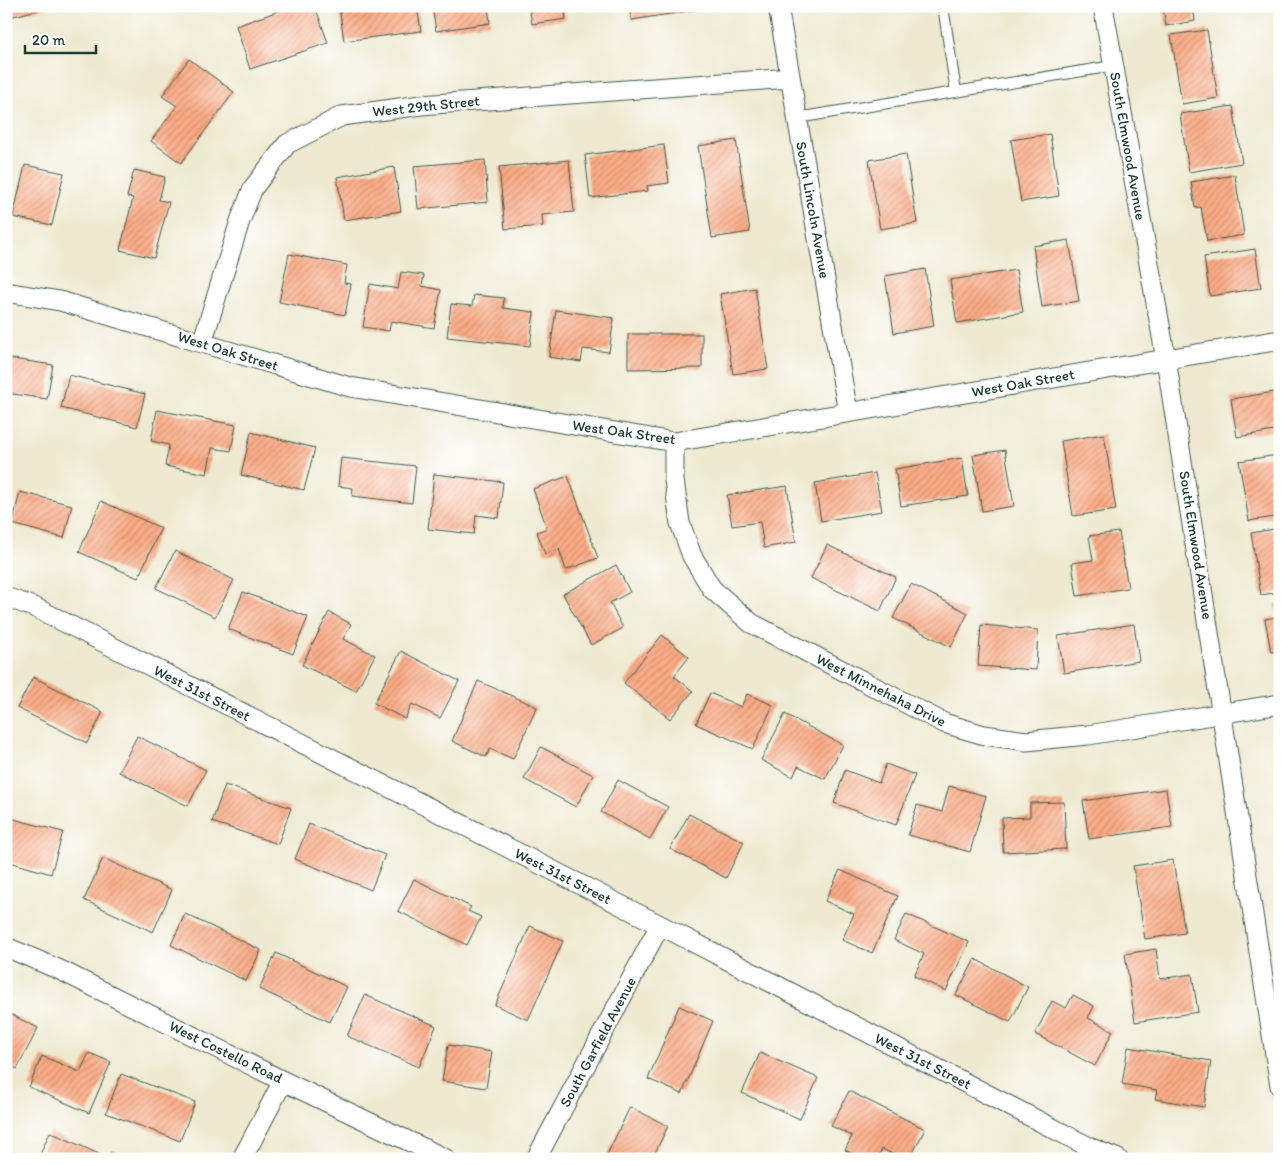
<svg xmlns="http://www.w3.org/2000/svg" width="1286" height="1165" viewBox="0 0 1286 1165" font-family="Itim,sans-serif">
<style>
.building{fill:url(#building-hatch)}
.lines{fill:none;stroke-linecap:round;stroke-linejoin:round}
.service-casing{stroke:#3e574b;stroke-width:12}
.minor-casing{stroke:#3e574b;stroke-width:21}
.service{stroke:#fff;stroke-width:10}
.minor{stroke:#fff;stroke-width:19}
.labels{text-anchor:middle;stroke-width:5;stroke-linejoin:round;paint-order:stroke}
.street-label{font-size:15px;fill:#1f3d34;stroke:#fff}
</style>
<defs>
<pattern id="building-hatch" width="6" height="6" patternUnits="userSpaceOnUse" patternTransform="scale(1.25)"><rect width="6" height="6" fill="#fbab85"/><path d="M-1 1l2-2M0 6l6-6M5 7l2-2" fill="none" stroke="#cb8c6e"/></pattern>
</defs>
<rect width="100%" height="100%" fill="#fff"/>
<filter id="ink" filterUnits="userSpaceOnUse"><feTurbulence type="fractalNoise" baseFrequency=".02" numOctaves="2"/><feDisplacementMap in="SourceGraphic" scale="10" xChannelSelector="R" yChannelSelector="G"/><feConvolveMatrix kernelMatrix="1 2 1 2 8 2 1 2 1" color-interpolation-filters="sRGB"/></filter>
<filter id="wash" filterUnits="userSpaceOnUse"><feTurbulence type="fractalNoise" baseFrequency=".0096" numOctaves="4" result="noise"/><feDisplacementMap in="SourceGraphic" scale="20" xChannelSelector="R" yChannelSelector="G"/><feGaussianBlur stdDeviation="1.12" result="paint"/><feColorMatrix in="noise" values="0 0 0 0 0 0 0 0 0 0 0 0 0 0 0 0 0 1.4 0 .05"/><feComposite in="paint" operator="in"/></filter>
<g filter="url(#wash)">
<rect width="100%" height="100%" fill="#eee9d0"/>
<g id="blocks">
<path class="building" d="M6,6H49V7L6,18Z
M293,6H315L328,43L250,69L236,26Z
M339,6H417L421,31L344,41Z
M432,6H488L490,23L436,31Z
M529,6H564L566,19L532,24Z
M629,6H714V7L632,20Z
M1163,6H1193L1195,21L1166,26Z
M1207,30L1218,98L1182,104L1171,35Z
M189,59L234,92L181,163L151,141L177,106L162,96Z
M1233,106L1242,163L1189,172L1180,114Z
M1050,134L1059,196L1021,202L1011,140Z
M736,140L750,232L712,238L698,146Z
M664,145L669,183L647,186L648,191L590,198L585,155Z
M906,154L917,223L880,229L869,160Z
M485,160L488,202L418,209L414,166Z
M569,160L574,212L542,215L543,226L505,229L499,167Z
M25,165L64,173L52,225L13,217Z
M394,167L401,211L344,220L337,177Z
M134,170L165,177L159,200L169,202L154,258L120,250L133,198L127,197Z
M1235,175L1244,235L1207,241L1201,207L1195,208L1191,182Z
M1069,240L1079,301L1042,307L1033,246Z
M1255,249L1261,288L1210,296L1204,257Z
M289,254L347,265L344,283L351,284L345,315L279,302Z
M925,269L934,326L894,333L885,276Z
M1016,270L1023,312L957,323L950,280Z
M401,272L424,275L422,286L441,290L434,328L391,321L389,331L363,327L370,284L398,289Z
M755,288L768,369L733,374L720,294Z
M474,295L504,298L503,308L534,312L530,346L447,337L451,304L472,306Z
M556,310L614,318L609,352L583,349L581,362L549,357Z
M628,334H702V368L628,369Z
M6,358L53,365L47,399L6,393Z
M69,375L145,394L137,427L61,408Z
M1280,391V430L1237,437L1231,399Z
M157,410L236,425L231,451L212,448L207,474L165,466L169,445L151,441Z
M251,432L315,448L304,490L241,475Z
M1104,434L1116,510L1073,516L1061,441Z
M1005,450L1014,506L982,511L973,455Z
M1278,455L1280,467V516L1249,521L1239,461Z
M341,458L416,466L412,503L352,496L353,488L338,486Z
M962,458L968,496L901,506L895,469Z
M875,473L882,511L821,521L815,483Z
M434,474L503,482L499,518L476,515L474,534L428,529Z
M568,476L598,558L566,570L559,549L545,554L537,532L547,528L533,489Z
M787,486L796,542L764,548L760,522L732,526L727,495Z
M20,492L72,505L64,538L12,524Z
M101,501L161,528L138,578L79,552Z
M1280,528V592L1261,595L1251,533Z
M1119,532L1128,588L1077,596L1072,563L1093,560L1089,536Z
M827,545L896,577L880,611L811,578Z
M175,551L234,580L215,617L156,588Z
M616,565L630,592L610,603L623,628L591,645L563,594Z
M911,584L968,613L951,647L893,618Z
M243,592L308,617L293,654L228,629Z
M1280,603V651L1271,652L1265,619L1277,617L1275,604Z
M329,612L351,624L343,639L375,655L356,691L302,665Z
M1134,624L1139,661L1064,673L1058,636Z
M981,625L1038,630L1036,670L978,666Z
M662,635L689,657L674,676L693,691L670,719L624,683Z
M401,651L459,681L440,718L412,704L405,719L374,703Z
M33,677L103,712L87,743L17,708Z
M478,681L537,707L513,759L490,749L486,757L452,741Z
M710,693L741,707L747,694L773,705L753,749L696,724Z
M785,714L843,745L825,779L798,766L793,777L761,760Z
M137,736L206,770L188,806L119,772Z
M541,747L593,775L576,807L524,779Z
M886,764L915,775L896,825L834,803L845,770L879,783Z
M618,780L668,807L650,839L601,812Z
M225,785L291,808L278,844L212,822Z
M949,786L986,796L970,852L908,835L917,805L942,812Z
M1166,789L1172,827L1089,839L1083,801Z
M1064,802L1066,849L1003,852L1002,818L1030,817V803Z
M689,814L744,842L726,878L670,849Z
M6,817L63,832L51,874L6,861Z
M309,824L385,855L371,890L295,859Z
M103,858L172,890L153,932L84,900Z
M1173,860L1185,933L1145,939L1133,866Z
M840,870L898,896L872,953L842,940L854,914L825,901Z
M414,879L471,907L468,911L481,917L467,945L398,911Z
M185,914L261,950L246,981L171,945Z
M906,914L969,942L946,991L914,976L924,954L894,940Z
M530,926L563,941L528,1020L495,1005Z
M1156,949L1160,979L1192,974L1198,1012L1135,1022L1125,954Z
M276,953L347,987L330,1022L259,989Z
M975,959L1028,987L1010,1022L956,995Z
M365,995L436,1026L419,1067L347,1036Z
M1073,995L1094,1006L1088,1018L1113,1031L1095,1066L1035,1034L1052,1001L1066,1008Z
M679,1006L713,1021L682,1094L648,1079Z
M6,1012L38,1028L17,1069L6,1063Z
M448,1045L492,1052L486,1088L442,1081Z
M1128,1047L1211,1061L1204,1107L1155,1099L1157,1090L1122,1084Z
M89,1053L111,1062L89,1113L29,1087L42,1056L80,1072Z
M760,1053L818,1078L800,1119L742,1093Z
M121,1074L195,1102L180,1141L106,1113Z
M849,1091L925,1129L910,1159H902L882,1149L877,1159H863L845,1150L852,1136L831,1126Z
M630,1107L668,1126L652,1159H605Z
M50,1132L99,1154L97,1159H38Z
M111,1152L120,1159H105Z"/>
</g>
</g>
<g filter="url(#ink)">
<use href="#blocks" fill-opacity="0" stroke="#3e574b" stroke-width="1"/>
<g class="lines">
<g class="service-casing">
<path id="service" d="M943,6L956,92
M797,118L1113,66"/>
</g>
<g class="minor-casing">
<path id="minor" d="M778,6L848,413
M1103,6L1166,359L1280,1086
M6,292L60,301L350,387L674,442L1280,340
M202,343L240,221L253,188L287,144L342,116L421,105L790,78
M674,442V480L680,523L692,556L712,589L751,623L944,723L984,735L1026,741L1088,735L1280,704
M6,597L36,608L660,925L1091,1148L1118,1159
M6,947L60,970L283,1081L446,1159
M242,1159L283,1081
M536,1159L660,925"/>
</g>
<use href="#service" class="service"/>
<use href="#minor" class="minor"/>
</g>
</g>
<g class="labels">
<g class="street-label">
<text transform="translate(426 106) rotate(-6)" y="5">West 29th Street</text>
<text transform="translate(1128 146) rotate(80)" y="5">South Elmwood Avenue</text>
<text transform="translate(813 210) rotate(80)" y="5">South Lincoln Avenue</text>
<text transform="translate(228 351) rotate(17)" y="5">West Oak Street</text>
<text transform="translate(1023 383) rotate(-10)" y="5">West Oak Street</text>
<text transform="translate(624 432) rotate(8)" y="5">West Oak Street</text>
<text transform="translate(1196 545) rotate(81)" y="5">South Elmwood Avenue</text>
<text transform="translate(881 690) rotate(27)" y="5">West Minnehaha Drive</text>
<text transform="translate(202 693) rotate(27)" y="5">West 31st Street</text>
<text transform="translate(563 876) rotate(27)" y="5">West 31st Street</text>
<text transform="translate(598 1042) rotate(-62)" y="5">South Garfield Avenue</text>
<text transform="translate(226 1052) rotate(26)" y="5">West Costello Road</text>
<text transform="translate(923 1061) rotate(27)" y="5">West 31st Street</text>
</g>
</g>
<rect width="1286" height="1165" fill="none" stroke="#fff" stroke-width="25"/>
<path d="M25 45v8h71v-8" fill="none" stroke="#1f3d34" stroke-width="2.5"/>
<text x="32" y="45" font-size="15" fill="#1f3d34" stroke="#ffffff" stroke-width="4" paint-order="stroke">20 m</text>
</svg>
